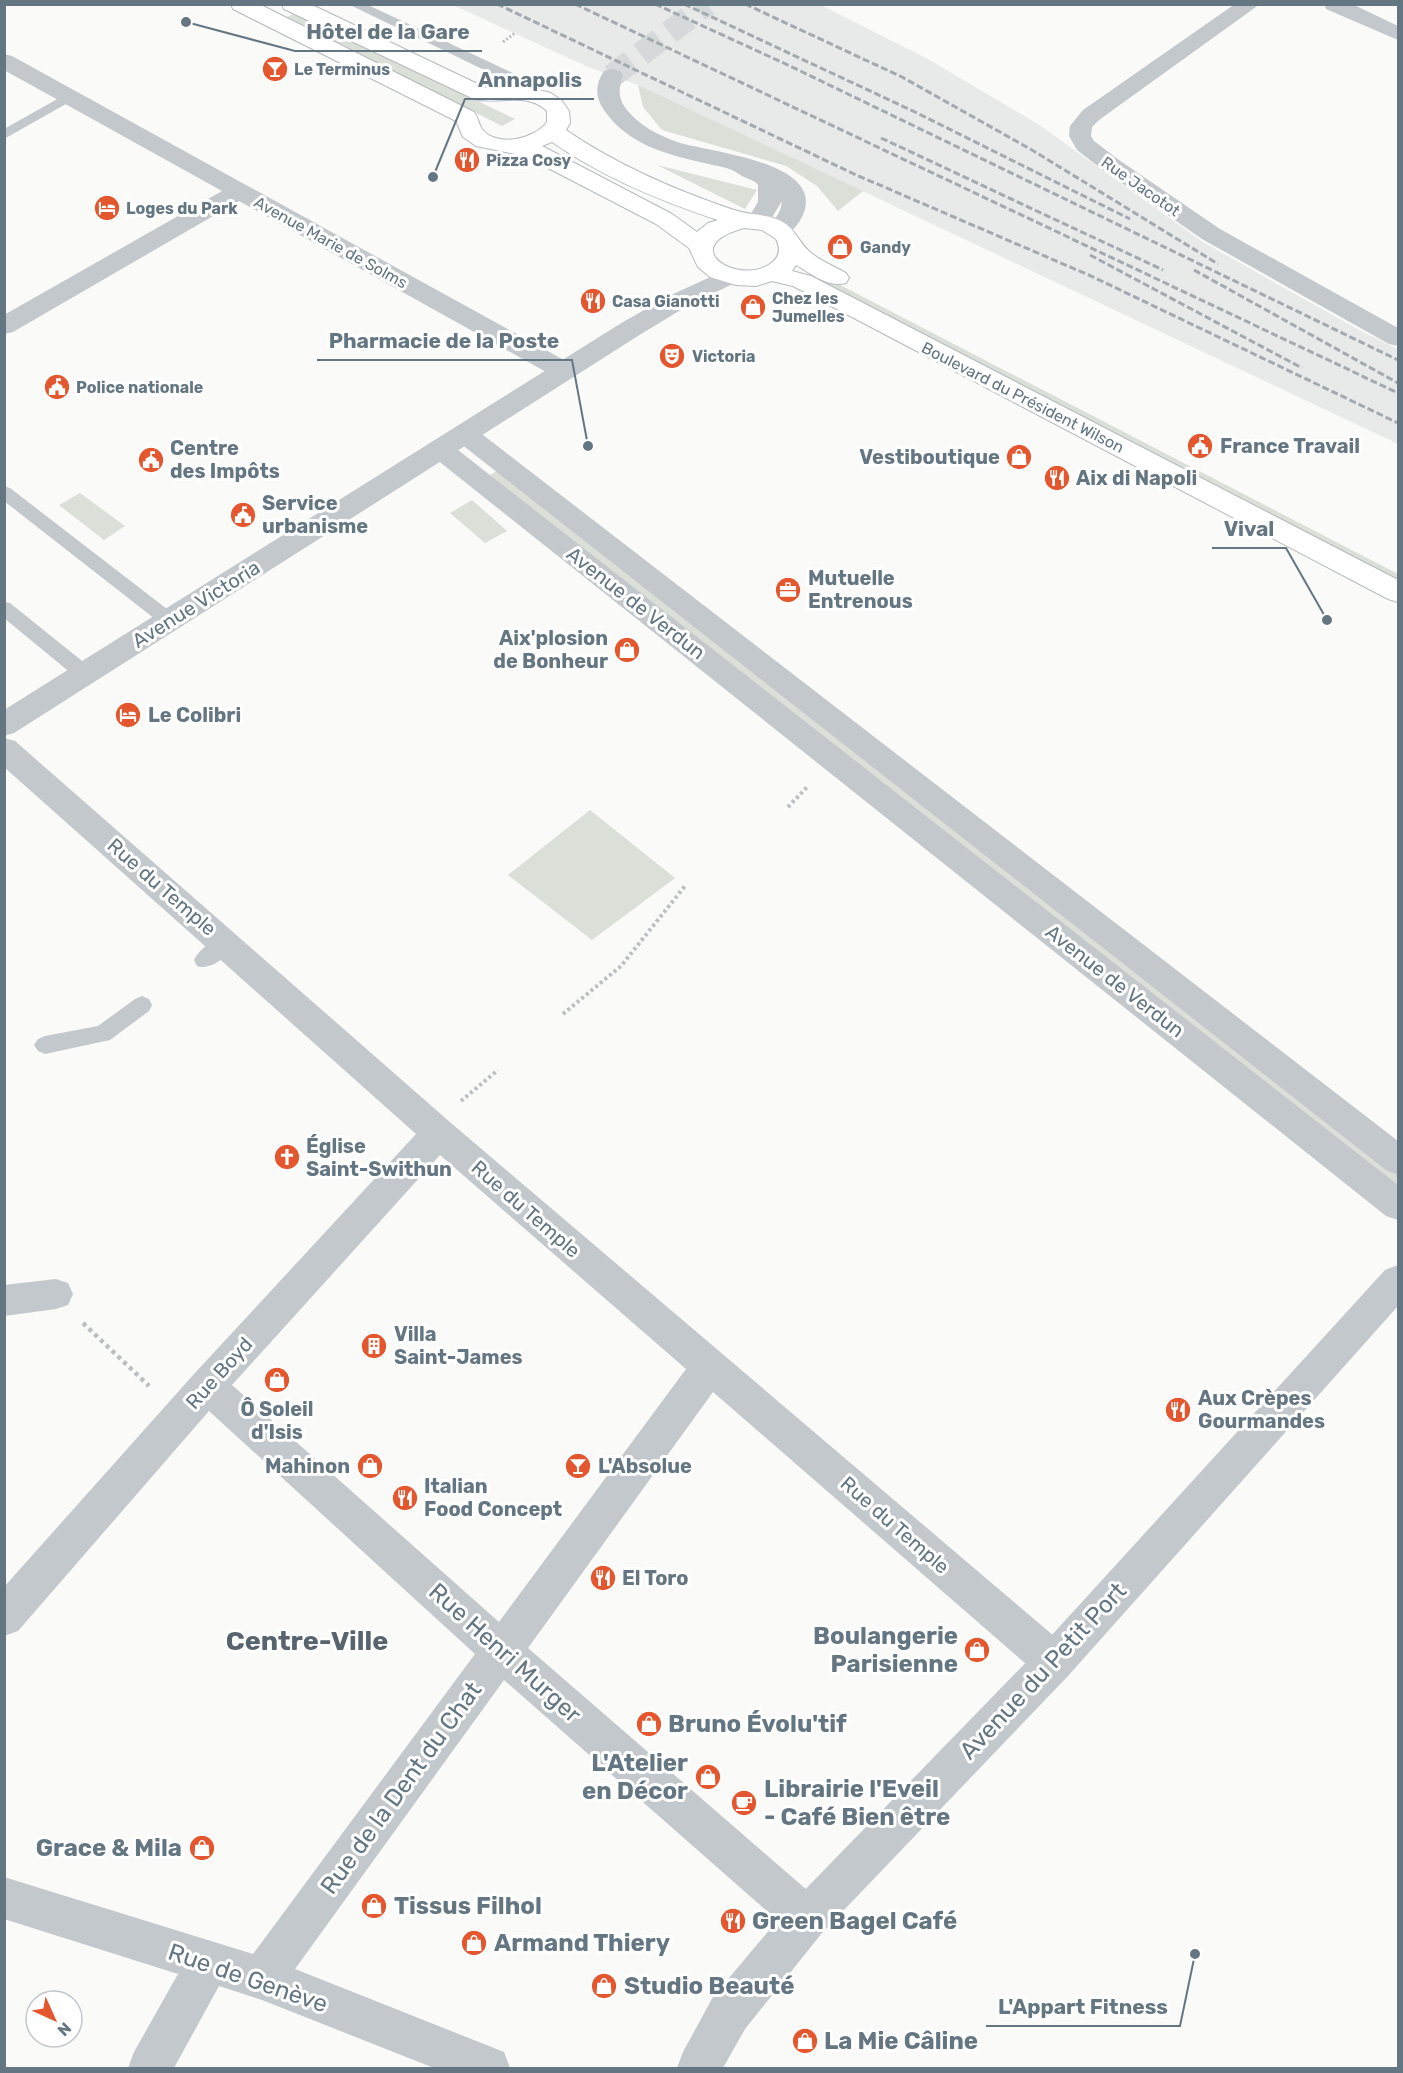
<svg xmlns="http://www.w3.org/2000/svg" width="1403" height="2073" viewBox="0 0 1403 2073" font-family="Rubik,sans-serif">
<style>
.built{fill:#e8e9e9}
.green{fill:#dadfd7}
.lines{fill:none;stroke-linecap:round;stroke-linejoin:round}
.tertiary-tunnel{stroke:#d5d9db;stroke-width:24;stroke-dasharray:24 12;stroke-linecap:butt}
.primary-casing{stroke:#b5babe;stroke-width:2}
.path-far2{stroke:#bbbfc2;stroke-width:3;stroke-dasharray:2 2;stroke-linecap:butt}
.path-far1{stroke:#bbbfc2;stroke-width:4;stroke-dasharray:3 3;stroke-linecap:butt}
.path{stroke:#bbbfc2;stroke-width:4.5;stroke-dasharray:4 4;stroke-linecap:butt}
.service{fill:#c3c8cc;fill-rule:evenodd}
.pedestrian{fill:#c3c8cc;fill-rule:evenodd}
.minor{fill:#c3c8cc;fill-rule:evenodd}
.tertiary{fill:#c3c8cc;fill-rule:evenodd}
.primary{fill:#fff;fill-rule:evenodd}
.rail{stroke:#a2aab0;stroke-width:3;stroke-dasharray:7 3;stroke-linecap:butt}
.labels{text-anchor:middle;stroke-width:6;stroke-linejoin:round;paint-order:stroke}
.far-poi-label{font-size:16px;font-weight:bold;fill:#657683;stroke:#fff;text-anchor:start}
.far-street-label{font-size:16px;fill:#657683;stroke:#fff}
.poi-label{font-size:20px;font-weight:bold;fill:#657683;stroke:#fff;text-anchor:start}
.street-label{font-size:20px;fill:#657683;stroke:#fff}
.near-poi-label{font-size:24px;font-weight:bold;fill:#657683;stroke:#fff;text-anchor:start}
.near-street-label{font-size:24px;fill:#657683;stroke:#fff}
.near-quarter-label{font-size:27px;font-weight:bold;fill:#57646e;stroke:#fff}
.leader{fill:none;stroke:#657683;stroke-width:2}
.callout-dot{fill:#657683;stroke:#fff;stroke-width:2}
.callout-label{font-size:21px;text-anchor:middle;font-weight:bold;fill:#657683;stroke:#fff;stroke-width:6;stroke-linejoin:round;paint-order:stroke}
</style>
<rect width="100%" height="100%" fill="#fafaf8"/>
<path class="built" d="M453,5H821L926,58L1038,124L1203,242L1361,331L1398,349V444L638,85L586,66Z"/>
<path class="green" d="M295,13L515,119L502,126L287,17Z
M638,85L863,191L838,211L817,186L786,166L662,130L643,107Z
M657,165L757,190L745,209Z
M817,273L1398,574V587L808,279Z
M498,470L1398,1174V1189L866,785L489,476Z
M80,493L125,526L104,540L59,505Z
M472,500L507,531L485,543L450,513Z
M590,810L675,878L592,940L508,875Z"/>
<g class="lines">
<path class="tertiary-tunnel" d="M612,76L707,4"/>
<g class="primary-casing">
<path id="primary" d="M231,4H259L474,112C478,117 479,125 482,129C497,148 535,139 547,122V111C526,91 499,105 474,99L284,9L282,4H310L486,88L523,86L551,93L562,101L569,111L570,123L566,130C617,165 675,190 734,210C749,215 765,214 779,220C795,227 798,242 810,252C820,261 834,266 846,273L849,278L846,283C828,288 812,274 796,265L792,271L811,276L1398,580V602L1388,599L793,286L772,281L756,286L736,285L710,277L698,267L689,248L656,224L525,156L476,146L463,137L456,121L233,9ZM552,142C602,177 660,201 718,220L708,223L697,232L672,214L542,146ZM744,228L762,230L776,239C781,249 780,257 770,264C738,286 675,247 744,228Z"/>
</g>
<path class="path-far2" d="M503,42L515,33"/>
<path class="path-far1" d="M788,807L808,786
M563,1014L621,966L685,886
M461,1101L498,1070"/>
<path class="path" d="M83,1323L149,1386"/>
<path class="service" d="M348,4H366L519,76L537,94L535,97H525L509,82Z
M68,93L73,94L75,97L73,100L4,139V129Z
M4,486L10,488L176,616L179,621L176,626L170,627L164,626L4,501Z
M4,602L10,603L92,669L94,674L92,679L85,681L78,679L4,618Z
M226,935L233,937L236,943C230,955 211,971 197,966L194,960C199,949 214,939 226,935Z
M142,996L149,999L152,1005L149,1011L110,1040L45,1054L38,1051L34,1045L38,1039L45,1036L98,1026L135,999Z"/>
<path class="pedestrian" d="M56,1279L68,1283L73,1294L68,1305L56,1309L4,1316V1285Z"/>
<path class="minor" d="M1235,4H1260L1099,120L1092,127L1091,136L1094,141L1119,160L1220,229L1398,328V346L1389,344L1202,239L1103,170L1077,150L1069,136L1070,126L1083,110Z
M1324,4H1352L1398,26V40L1326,9Z
M4,54L12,56L573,365L577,371L573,377L564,379L555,377L239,201L13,332L4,334V315L222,191L4,70Z
M465,425L474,428L1398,1141V1175L1386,1170L456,440L452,434L456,428Z
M440,440L449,443L1398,1185V1220L1386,1216L431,455L427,449L431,443Z
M4,738L15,741L451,1123L1068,1648L1074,1662L1068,1676L1054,1682L1040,1676L713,1392L528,1648L822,1903L828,1918L822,1933L807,1939L792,1933L504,1680L295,1969L504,2052L510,2068H434L262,2000L219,1986L174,2068H128L134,2052L178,1974L4,1919V1877L253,1954L475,1654L209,1411L18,1631L4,1636V1587L194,1374L416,1134L4,767ZM440,1155L686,1369L499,1622L232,1385Z"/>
<path class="tertiary" d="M612,69L620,71L623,76C618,89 618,99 627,110C640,126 658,135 677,142C707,152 822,161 804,212C798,228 787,239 771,235L767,230C774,219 781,214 782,201L766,227L758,229L750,227L746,222L758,202V185C754,179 745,179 739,174C730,167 716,166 704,163C665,154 627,144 604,110C595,97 595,84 604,71Z
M730,268L739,271L742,276L739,281L689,305L641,334L14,733L4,736V710L623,322L671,295Z
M1398,1265V1306L1068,1676L822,1933L745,2029L723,2068H677L683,2052L713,1997L792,1903L1040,1648L1385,1270Z"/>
<use href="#primary" class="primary"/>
<path class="rail" d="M497,4L854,174L1091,276L1398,423
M575,4L1398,393
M655,4L790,66L1398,360
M684,4L915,112L1130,219
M745,4L902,77L1032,150L1218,264
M881,138L1163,270
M1090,255L1302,368
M1194,270L1398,383"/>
</g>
<defs>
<g id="bar-disc" transform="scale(1.35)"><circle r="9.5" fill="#e4572e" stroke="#fff"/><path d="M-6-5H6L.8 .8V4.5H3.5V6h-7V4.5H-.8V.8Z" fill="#fff"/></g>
<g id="restaurant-disc" transform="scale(1.35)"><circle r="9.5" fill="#e4572e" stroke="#fff"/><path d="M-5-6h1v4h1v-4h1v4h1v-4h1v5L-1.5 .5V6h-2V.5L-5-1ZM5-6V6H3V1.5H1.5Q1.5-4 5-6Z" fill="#fff"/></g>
<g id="hotel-disc" transform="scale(1.35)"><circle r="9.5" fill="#e4572e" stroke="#fff"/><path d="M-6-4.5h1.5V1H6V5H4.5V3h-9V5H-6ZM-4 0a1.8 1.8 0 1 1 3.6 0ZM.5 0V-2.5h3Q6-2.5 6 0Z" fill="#fff"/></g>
<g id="shop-disc" transform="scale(1.35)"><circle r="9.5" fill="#e4572e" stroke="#fff"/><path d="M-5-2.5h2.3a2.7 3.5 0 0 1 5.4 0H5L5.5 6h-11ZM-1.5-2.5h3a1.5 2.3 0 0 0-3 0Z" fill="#fff"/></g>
<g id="theatre-disc" transform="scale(1.35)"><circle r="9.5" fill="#e4572e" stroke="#fff"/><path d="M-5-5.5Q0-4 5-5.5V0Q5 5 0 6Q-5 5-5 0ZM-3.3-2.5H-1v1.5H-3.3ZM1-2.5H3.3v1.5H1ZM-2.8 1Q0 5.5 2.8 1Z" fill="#fff"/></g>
<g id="civic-disc" transform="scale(1.35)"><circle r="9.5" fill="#e4572e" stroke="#fff"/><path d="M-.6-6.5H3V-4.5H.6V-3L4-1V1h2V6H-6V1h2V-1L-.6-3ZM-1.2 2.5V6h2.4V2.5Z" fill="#fff"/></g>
<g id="office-disc" transform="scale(1.35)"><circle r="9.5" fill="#e4572e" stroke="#fff"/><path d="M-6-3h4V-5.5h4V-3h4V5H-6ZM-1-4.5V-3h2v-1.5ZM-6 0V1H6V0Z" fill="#fff"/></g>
<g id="church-disc" transform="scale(1.35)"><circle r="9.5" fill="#e4572e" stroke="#fff"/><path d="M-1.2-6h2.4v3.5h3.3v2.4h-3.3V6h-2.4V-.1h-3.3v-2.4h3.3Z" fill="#fff"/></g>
<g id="building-disc" transform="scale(1.35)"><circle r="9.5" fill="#e4572e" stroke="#fff"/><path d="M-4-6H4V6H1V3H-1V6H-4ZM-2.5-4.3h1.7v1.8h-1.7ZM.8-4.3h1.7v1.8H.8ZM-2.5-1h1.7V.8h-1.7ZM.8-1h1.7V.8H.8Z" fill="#fff"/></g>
<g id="cafe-disc" transform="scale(1.35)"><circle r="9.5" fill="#e4572e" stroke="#fff"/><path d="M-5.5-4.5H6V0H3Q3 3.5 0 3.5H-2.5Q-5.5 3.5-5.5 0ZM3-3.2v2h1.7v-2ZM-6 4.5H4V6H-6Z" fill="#fff"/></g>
</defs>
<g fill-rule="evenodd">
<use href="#bar-disc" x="275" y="69"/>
<use href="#restaurant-disc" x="467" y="160"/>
<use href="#hotel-disc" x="107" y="208"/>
<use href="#shop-disc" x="840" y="247"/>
<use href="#restaurant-disc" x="593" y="301"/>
<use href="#shop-disc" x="753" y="307"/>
<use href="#theatre-disc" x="672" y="356"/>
<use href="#civic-disc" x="57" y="387"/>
<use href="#civic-disc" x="1200" y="446"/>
<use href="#shop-disc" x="1019" y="457"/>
<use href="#civic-disc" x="151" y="460"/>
<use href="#restaurant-disc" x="1057" y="478"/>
<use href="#civic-disc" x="243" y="515"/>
<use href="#office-disc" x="788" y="590"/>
<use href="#shop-disc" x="627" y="650"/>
<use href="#hotel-disc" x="128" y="715"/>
<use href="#church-disc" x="287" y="1157"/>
<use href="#building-disc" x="374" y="1346"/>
<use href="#shop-disc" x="277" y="1380"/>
<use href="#restaurant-disc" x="1178" y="1410"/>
<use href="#shop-disc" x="370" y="1466"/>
<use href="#bar-disc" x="578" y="1466"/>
<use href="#restaurant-disc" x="405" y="1498"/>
<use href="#restaurant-disc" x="603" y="1578"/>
<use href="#shop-disc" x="977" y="1650"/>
<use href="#shop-disc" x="649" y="1724"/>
<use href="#shop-disc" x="708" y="1777"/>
<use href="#cafe-disc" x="744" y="1803"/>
<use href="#shop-disc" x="202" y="1848"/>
<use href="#shop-disc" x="374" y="1906"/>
<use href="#restaurant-disc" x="733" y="1921"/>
<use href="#shop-disc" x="474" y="1943"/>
<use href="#shop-disc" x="604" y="1986"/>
<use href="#shop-disc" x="805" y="2041"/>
</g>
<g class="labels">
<g class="far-poi-label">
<text x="294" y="75">Le Terminus</text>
<text x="486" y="166">Pizza Cosy</text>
<text x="126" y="214">Loges du Park</text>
<text x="860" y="253">Gandy</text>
<text x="772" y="304">Chez les<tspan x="772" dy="18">Jumelles</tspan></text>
<text x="612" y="307">Casa Gianotti</text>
<text x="692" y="362">Victoria</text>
<text x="76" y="393">Police nationale</text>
</g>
<g class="far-street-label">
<text transform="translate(1141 186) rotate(35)" y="6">Rue Jacotot</text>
<text transform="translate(331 242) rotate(29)" y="6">Avenue Marie de Solms</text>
<text transform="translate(1023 397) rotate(27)" y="6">Boulevard du Président Wilson</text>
</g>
<g class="poi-label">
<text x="1220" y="453">France Travail</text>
<text x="170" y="455">Centre<tspan x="170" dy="23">des Impôts</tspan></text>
<text x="1000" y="464" text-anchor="end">Vestiboutique</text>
<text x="1076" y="485">Aix di Napoli</text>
<text x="262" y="510">Service<tspan x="262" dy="23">urbanisme</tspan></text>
<text x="808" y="585">Mutuelle<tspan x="808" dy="23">Entrenous</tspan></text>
<text x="608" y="645" text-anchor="end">Aix'plosion<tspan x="608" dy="23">de Bonheur</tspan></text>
<text x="148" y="722">Le Colibri</text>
<text x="306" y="1153">Église<tspan x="306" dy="23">Saint-Swithun</tspan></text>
<text x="394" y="1341">Villa<tspan x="394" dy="23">Saint-James</tspan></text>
<text x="1198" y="1405">Aux Crèpes<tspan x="1198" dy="23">Gourmandes</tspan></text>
<text x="277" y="1416" text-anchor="middle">Ô Soleil<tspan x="277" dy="23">d'Isis</tspan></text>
<text x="350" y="1473" text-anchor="end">Mahinon</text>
<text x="598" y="1473">L'Absolue</text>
<text x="424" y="1493">Italian<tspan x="424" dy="23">Food Concept</tspan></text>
<text x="622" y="1585">El Toro</text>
</g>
<g class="street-label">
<text transform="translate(636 603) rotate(38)" y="7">Avenue de Verdun</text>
<text transform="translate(196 604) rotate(-32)" y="7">Avenue Victoria</text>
<text transform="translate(162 887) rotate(41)" y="7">Rue du Temple</text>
<text transform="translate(1115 981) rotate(38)" y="7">Avenue de Verdun</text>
<text transform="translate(526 1209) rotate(41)" y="7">Rue du Temple</text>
<text transform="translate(219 1373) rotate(-48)" y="7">Rue Boyd</text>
<text transform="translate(895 1525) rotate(41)" y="7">Rue du Temple</text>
</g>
<g class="near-poi-label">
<text x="958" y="1644" text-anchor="end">Boulangerie<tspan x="958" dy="28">Parisienne</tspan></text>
<text x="668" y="1732">Bruno Évolu'tif</text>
<text x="688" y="1771" text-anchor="end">L'Atelier<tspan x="688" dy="28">en Décor</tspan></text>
<text x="764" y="1797">Librairie l'Eveil<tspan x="764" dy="28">- Café Bien être</tspan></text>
<text x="182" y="1856" text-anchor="end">Grace &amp; Mila</text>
<text x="394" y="1914">Tissus Filhol</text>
<text x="752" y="1929">Green Bagel Café</text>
<text x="494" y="1951">Armand Thiery</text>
<text x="624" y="1994">Studio Beauté</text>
<text x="824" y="2049">La Mie Câline</text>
</g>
<g class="near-street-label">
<text transform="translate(505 1653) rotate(42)" y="8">Rue Henri Murger</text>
<text transform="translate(1043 1671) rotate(-47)" y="8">Avenue du Petit Port</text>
<text transform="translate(401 1788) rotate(-54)" y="8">Rue de la Dent du Chat</text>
<text transform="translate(248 1978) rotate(19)" y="8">Rue de Genève</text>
</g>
<g class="near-quarter-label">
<text x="307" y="1650">Centre-Ville</text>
</g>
</g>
<path class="leader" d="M186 22L295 51H482M433 177L465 99H594M588 446L572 360H317M1327 620L1286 548H1212M1195 1954L1180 2026H986"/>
<g class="callout-dot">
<circle cx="186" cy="22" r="6"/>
<circle cx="433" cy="177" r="6"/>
<circle cx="588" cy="446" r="6"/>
<circle cx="1327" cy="620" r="6"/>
<circle cx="1195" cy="1954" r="6"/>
</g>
<g class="callout-label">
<text x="388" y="39">Hôtel de la Gare</text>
<text x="530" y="87">Annapolis</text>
<text x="444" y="348">Pharmacie de la Poste</text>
<text x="1249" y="536">Vival</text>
<text x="1083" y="2014">L'Appart Fitness</text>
</g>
<rect width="1403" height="2073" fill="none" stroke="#657683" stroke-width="12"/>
<g transform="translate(54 2019) rotate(135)"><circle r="28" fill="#ffffff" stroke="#c1c8cd" stroke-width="1.5"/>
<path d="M0-4.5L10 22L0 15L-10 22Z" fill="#e4572e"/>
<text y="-9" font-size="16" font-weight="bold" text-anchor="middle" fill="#657683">N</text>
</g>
</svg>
